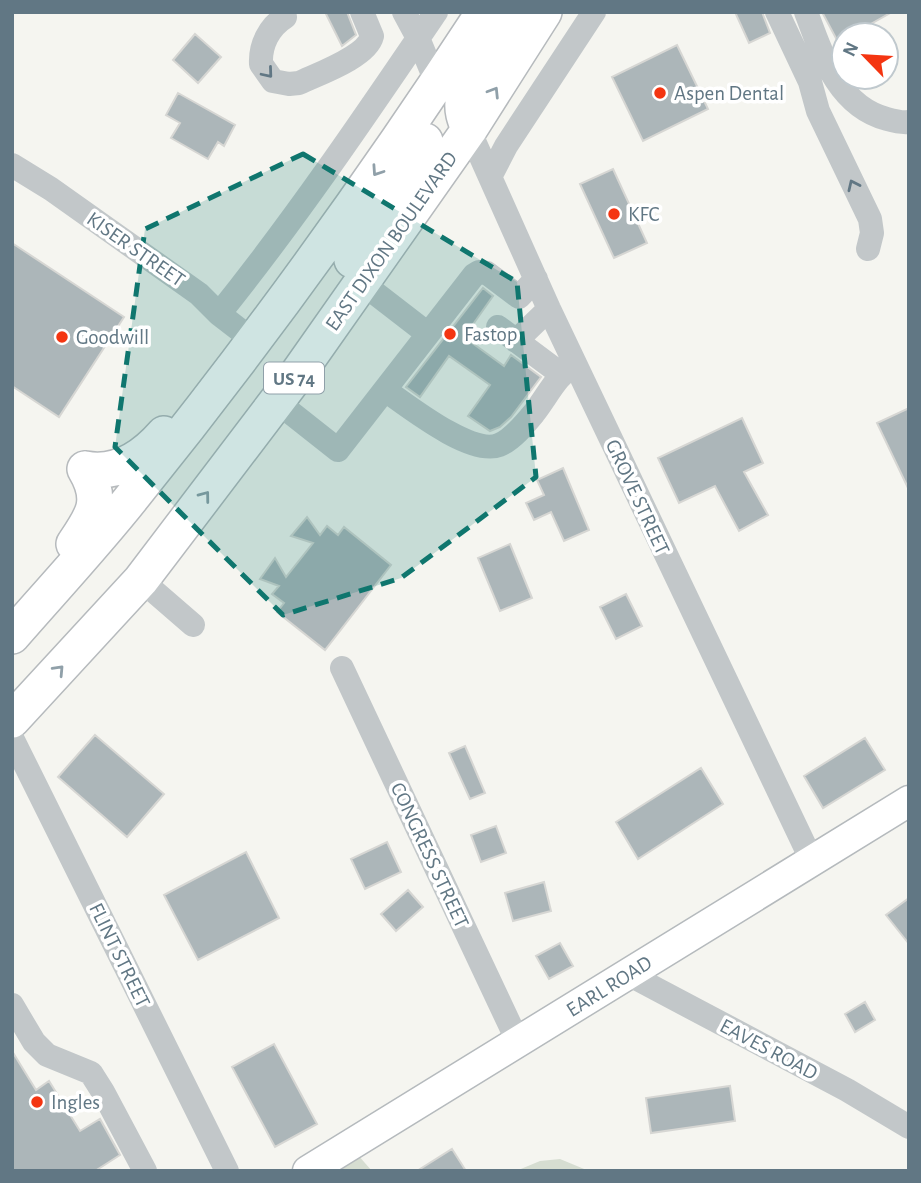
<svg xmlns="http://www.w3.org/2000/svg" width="921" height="1183" viewBox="0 0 921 1183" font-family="'Alegreya Sans',sans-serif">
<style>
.green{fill:#d6ddd1}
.building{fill:#acb6b9;stroke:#d6d6d3;stroke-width:2}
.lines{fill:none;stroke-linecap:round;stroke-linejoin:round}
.major-casing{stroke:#b5babd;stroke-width:33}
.highway-casing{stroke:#b6babd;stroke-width:38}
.minor{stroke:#c2c7c9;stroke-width:24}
.major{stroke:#fff;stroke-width:30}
.highway{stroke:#fff;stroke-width:35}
.oneway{stroke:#617784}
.oneway2{stroke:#90a0a9}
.marked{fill:#0f766e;fill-opacity:0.2;stroke:#0f766e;stroke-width:5;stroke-dasharray:14 9;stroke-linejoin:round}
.poi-dot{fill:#f43511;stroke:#fff;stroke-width:2.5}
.labels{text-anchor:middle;stroke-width:7;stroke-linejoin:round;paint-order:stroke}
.shield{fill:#fff;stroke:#90a0a9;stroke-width:2}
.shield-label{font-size:19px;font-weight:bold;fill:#617784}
.poi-label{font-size:21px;fill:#617784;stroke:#fff;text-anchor:start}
.street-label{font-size:21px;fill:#617784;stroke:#fff}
</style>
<rect width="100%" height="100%" fill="#f5f5f0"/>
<path class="green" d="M350,1146L372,1171H308Z
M560,1159L589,1171H516L540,1161Z"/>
<path class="building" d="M325,12H347L356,35L342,46Z
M735,12H762L770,33L749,43Z
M822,12H892L851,35H844V39L838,42Z
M195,34L221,57L198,83L173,60Z
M677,45L708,109L643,141L612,77Z
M178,93L235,125L224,146L218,142L208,159L171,138L180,123L166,115Z
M613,169L647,243L614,258L580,184Z
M12,243L124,317L59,417L12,386Z
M483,288L493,296L464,337L504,366L511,355L541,377L511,417L500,427L490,431L468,416L490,385L449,356L420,397L406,387Z
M909,408V490L877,423Z
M742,418L763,463L744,472L768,515L739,531L715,486L679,503L658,458Z
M563,468L589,530L564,541L551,512L534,520L526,503L544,495L537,480Z
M307,517L320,535L327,526L338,535L344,527L391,565L325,650L277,612L284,603L272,594L279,586L260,579L275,558L286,577L313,543L291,536Z
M510,544L532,598L500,611L478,558Z
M626,594L642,626L616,639L600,607Z
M95,735L164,794L127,837L58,777Z
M865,738L885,770L823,808L804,776Z
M465,746L485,793L470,799L449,753Z
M701,768L723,804L638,859L616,822Z
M496,826L506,853L481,862L471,835Z
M387,842L401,872L365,889L351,859Z
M246,852L279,918L198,960L164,895Z
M544,882L551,911L513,921L505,893Z
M408,890L423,907L396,931L381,914Z
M909,898V944L886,915Z
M560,943L573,966L549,979L536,956Z
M865,1002L875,1020L855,1032L845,1014Z
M274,1044L317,1124L275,1147L232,1067Z
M12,1051L36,1090L49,1081L80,1131L100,1119L120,1155L95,1171H12Z
M730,1086L735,1121L651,1133L646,1098Z
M452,1149L466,1171H417Z"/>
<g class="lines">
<g class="major-casing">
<path id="major" d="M308,1171L909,801"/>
</g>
<g class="highway-casing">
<path id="highway" d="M469,130C466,121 462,113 463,103C464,77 498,35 513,12
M352,260L425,141
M85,469C117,475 143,458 164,434
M74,544C93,516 104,501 85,469
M12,636C52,590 95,544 133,496C258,341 375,179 484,12
M12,720L141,580L296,376L469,130L544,12"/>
</g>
<path class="minor" d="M404,12L418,38L437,84
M777,12L810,82L818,111L870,219L872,233L868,249
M806,12C822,55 838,106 887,119C894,121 901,123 909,122
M285,17C269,27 260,45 261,64L273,81L289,84L299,83C318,74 367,57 372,36L362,12
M469,130L549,309L812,861
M12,165L51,189L199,294L219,314L254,341
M491,175L506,146L594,12
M362,283L428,334
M219,314C297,217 366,115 436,12
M498,327L561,374
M516,341L549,309
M385,390C408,406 471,456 499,445C512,440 525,424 534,413C548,395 556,376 575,364
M276,401L338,450L474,275L479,272L487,273L519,297L536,279
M141,580L193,625
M342,668L518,1042
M12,738L227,1171
M628,974L847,1090L909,1127
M12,1005L34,1042L47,1055L91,1073L103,1092L145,1171"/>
<use href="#major" class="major"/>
<use href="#highway" class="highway"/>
</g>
<defs><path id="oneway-chevron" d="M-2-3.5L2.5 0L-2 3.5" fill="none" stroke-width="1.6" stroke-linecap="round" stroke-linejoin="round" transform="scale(1.75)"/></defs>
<g class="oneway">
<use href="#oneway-chevron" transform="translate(268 73) rotate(50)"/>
<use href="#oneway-chevron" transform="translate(853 185) rotate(-115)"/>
</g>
<g class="oneway2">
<use href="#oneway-chevron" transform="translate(494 92) rotate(-58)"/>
<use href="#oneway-chevron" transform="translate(377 171) rotate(124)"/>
<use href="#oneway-chevron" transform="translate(205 496) rotate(-53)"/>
<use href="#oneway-chevron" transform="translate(59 670) rotate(-47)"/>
</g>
<path class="marked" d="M303,154L517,282L536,477L401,578L283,615L115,447L145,229Z"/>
<g class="poi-dot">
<circle cx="660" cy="93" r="7"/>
<circle cx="614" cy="214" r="7"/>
<circle cx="450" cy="334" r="7"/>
<circle cx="62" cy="337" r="7"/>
<circle cx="37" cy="1102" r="7"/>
</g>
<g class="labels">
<rect class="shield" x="264" y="362.5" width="60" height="31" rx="5"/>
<g class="shield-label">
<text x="294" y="385">US 74</text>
</g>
<g class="poi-label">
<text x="674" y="100">Aspen Dental</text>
<text x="628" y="221">KFC</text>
<text x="464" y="341">Fastop</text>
<text x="76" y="344">Goodwill</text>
<text x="51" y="1109">Ingles</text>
</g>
<g class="street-label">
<text transform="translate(391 241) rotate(-55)" y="7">EAST DIXON BOULEVARD</text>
<text transform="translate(136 249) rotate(35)" y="7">KISER STREET</text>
<text transform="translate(638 497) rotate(65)" y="7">GROVE STREET</text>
<text transform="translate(430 855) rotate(65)" y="7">CONGRESS STREET</text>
<text transform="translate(120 955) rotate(64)" y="7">FLINT STREET</text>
<text transform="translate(609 986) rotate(-32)" y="7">EARL ROAD</text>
<text transform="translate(769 1049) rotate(28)" y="7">EAVES ROAD</text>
</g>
</g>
<rect width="921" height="1183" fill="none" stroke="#617784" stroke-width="28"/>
<g transform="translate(865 56) rotate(295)"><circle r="33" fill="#ffffff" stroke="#c0c9ce" stroke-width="2"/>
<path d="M0-5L12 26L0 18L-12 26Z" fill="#f43511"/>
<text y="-10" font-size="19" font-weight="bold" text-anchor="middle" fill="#617784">N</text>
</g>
</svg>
